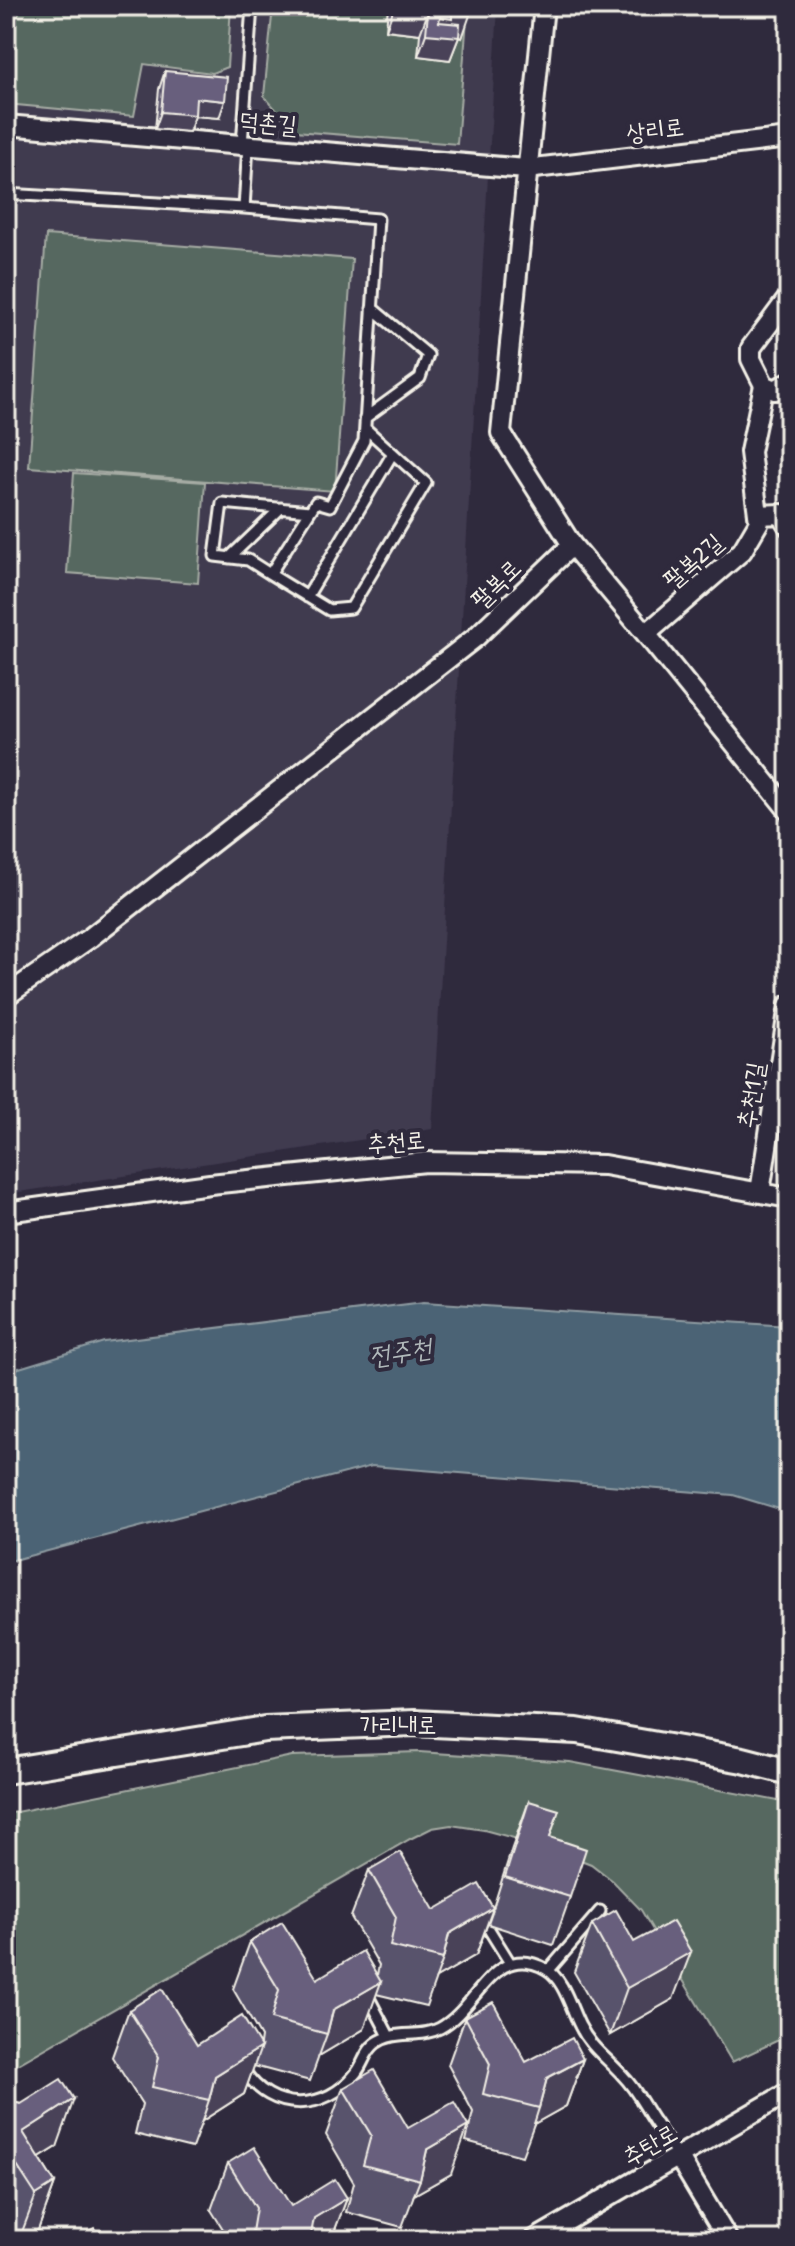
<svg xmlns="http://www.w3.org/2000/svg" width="795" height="2246" viewBox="0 0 795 2246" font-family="'Patrick Hand','Poor Story',sans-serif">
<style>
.built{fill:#403a50}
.green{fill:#576861;stroke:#a6aca4;stroke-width:2}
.water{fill:#4b6374;stroke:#8f9ca2;stroke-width:2}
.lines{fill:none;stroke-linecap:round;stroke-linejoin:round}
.service-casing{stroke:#f4f1e8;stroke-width:15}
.minor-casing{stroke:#f4f1e8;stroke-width:24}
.tertiary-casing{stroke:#f4f1e8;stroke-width:30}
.service{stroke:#2f2a3d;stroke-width:9}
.minor{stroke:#2f2a3d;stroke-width:18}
.tertiary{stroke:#2f2a3d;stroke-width:24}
.wall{fill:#59526c;stroke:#f4f1e8;stroke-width:2}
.shaded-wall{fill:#484258;stroke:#f4f1e8;stroke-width:2}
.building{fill:#675f7d;stroke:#f4f1e8;stroke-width:2}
.labels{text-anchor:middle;stroke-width:8;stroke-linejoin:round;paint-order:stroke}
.street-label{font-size:24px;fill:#f4f1e8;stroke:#2f2a3d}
.water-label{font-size:26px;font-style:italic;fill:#b0b8ba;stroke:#2f2a3d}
</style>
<rect width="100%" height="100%" fill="#2f2a3d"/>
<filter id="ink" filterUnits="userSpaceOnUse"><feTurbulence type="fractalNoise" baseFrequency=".0125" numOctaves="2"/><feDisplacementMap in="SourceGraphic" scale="16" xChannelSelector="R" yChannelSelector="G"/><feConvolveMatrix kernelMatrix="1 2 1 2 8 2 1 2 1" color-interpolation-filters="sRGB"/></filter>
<g filter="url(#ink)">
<path class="built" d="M6,6H498L432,1129L6,1194Z"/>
<path class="green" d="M6,6H231L227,67L212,73L144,64L134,116L6,104Z
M273,6H468L457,144L295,131L264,96Z
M46,235L352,259L335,491L29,467Z
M74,473L205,482L198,583L67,573Z
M419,1752L570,1762L789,1803V2035L732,2062L641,1910L613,1881L591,1864L547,1847L484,1830L451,1825L432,1828L410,1839L6,2071V1814L292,1756Z"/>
<path class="water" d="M424,1302L789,1326V1512L733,1495L372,1466L6,1562V1372L104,1342Z"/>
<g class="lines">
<g class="service-casing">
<path id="service" d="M242,145L252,6
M6,194L244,208L378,219L364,441L330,506L316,502L270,574L329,610L351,608L426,483L365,428
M244,208L248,145
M365,418L420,378L428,355L372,308
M229,558L281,508
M270,574L248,560L215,556L222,503L310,511
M307,597L393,453
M482,1918L510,1963
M549,1970L600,1911
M368,1996L389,2036
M244,2070C271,2114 326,2112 356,2073C364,2063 365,2051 376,2043C395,2029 420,2039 440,2028C478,2008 494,1940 546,1969C564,1979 571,2009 580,2026C590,2047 608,2059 623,2076C636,2089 644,2106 654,2121C662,2133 670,2145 678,2156"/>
</g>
<g class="minor-casing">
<path id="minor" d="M544,6L501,433L572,545L646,634L789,811
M6,125L526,169L789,138
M789,297L751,348V359L764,385L775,390L789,382
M758,515L781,514L789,527
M646,634L742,551L759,522L750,452L764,385
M6,996L91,937L476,637L572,545
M760,1192L789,1005
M6,1212L210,1184L426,1162L604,1165L789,1198
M678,2156L728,2240
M534,2240L789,2092"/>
</g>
<g class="tertiary-casing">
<path id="tertiary" d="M6,1771L265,1729L414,1723L577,1731L743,1760L789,1772"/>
</g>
<use href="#service" class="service"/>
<use href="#minor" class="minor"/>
<use href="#tertiary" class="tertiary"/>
</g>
<path class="wall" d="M388,6H471L462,38L459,37L450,60L418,56L420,34L386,30Z
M165,71L219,118L195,116L189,132L155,129L159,89Z
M529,1801L550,1837L570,1897L553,1945L488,1924L493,1910L476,1955L436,1978L426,2006L376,1994L364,2029L319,2056L310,2081L254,2066L244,2094L202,2121L192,2148L135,2134L142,2104L112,2057L129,2010L197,2045L260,2044L261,2037L233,1989L250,1942L317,1979L377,1975L379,1965L351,1917L369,1870L434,1910L493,1908L512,1848Z
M592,1924L634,1942L673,1999L610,2035L574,1972Z
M465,2017L526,2062L583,2059L566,2106L534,2124L522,2156L466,2141L473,2112L448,2065Z
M343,2088L408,2128L451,2174L414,2195L402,2227L346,2212L354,2183L326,2135Z
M6,2101L21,2104L57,2147L39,2158L55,2183L38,2230L22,2240H17L6,2223Z
M228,2163L291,2206L347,2198L331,2240H230L211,2210Z"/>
<path class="shaded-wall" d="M394,8L428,12L420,34L386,30Z
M452,14L470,15L462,38L459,37L450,60L418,56L426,34L440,17Z
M196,98L225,101L219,118L195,116L189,132L155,129L161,112Z
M493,1908L476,1955L436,1978L443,1959L449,1934Z
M691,1952L673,1999L610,2035L627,1988Z
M381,1982L364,2029L319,2056L327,2034L333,2010Z
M261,2047L244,2094L202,2121L209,2100L215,2076Z
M583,2059L566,2106L534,2124L539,2108L547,2078Z
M74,2099L57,2147L20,2170L23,2132Z
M468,2126L451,2174L414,2195L420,2180L427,2150Z
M55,2183L38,2230L22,2240H19L36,2195Z
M347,2198L331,2240H306L314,2218Z"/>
<path class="building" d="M394,6H471L470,15L452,14V19L440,17L439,22L460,24L459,37L426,34L428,12L394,8Z
M165,71L227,77L225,101L196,98L195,115L161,112Z
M529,1801L559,1810L550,1837L586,1849L570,1897L505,1877Z
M400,1852L434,1910L479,1884L493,1908L449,1934L443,1959L390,1946L396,1917L369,1870Z
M616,1910L634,1942L673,1921L691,1952L627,1988L592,1924Z
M282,1922L317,1979L363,1951L381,1982L333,2010L327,2034L271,2019L279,1990L250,1942Z
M162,1989L197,2045L242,2016L261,2047L215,2076L209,2100L152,2087L159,2057L129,2010Z
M493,2002L526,2062L572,2038L583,2059L547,2078L539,2108L483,2094L490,2064L465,2017Z
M374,2070L408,2128L454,2102L468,2126L427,2150L420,2180L363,2165L371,2135L343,2088Z
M61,2079L74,2099L23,2132L55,2183L36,2195L10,2155L6,2154V2101L21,2104Z
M254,2147L291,2206L335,2179L347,2198L314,2218L310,2240H263L251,2238L256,2208L228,2163Z
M94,2228L101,2240H73Z"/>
</g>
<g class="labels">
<g class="street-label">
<text transform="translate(268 123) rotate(5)" y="8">덕촌길</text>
<text transform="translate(655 130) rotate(-7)" y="8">상리로</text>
<text transform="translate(693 561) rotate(-41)" y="8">팔복2길</text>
<text transform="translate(496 584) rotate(-44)" y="8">팔복로</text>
<text transform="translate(751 1095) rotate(-81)" y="8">추천1길</text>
<text transform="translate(396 1142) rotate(-5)" y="8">추천로</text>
<text x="398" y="1733">가리내로</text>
<text transform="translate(650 2145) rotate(-30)" y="8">추탄로</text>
</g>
<g class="water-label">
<text transform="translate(400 1352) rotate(-9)" y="9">전주천</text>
</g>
</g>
<rect width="795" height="2246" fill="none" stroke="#2f2a3d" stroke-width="32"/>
<rect x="16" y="16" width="763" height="2214" fill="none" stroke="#f4f1e8" stroke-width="3" filter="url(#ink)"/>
</svg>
